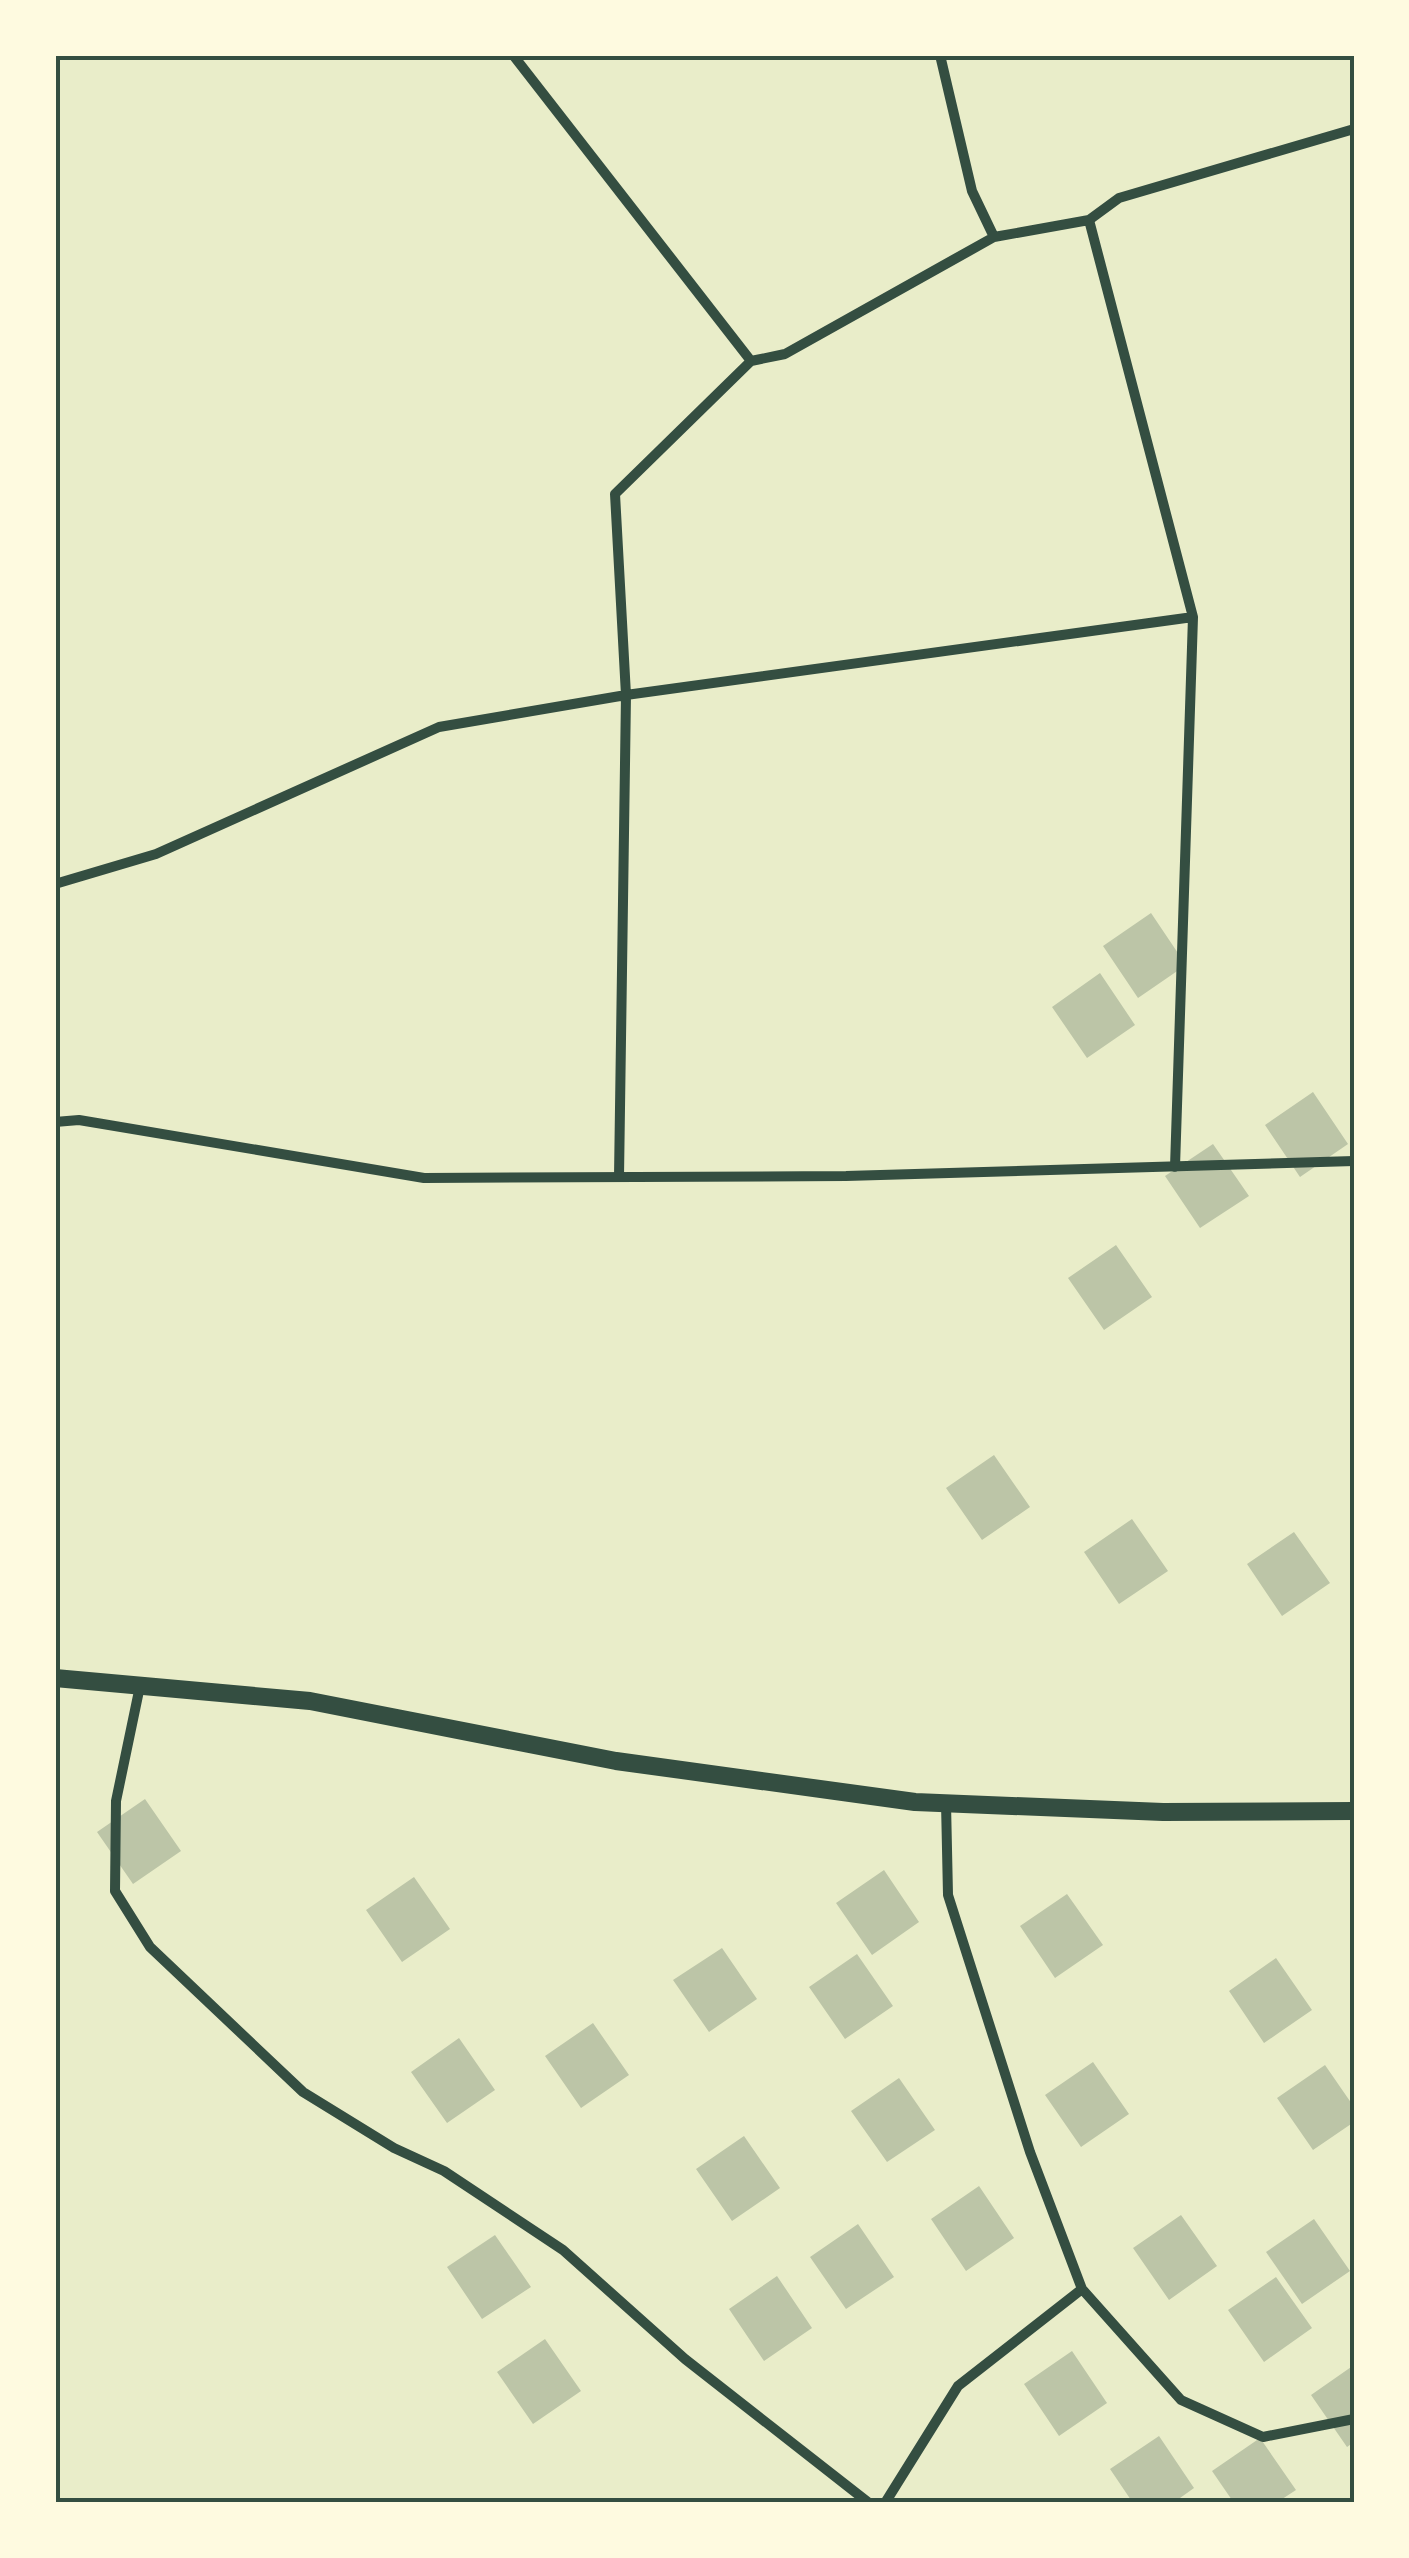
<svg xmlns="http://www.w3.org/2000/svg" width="1409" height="2558" viewBox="0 0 1409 2558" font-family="'Playfair Display',serif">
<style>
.building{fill:#bcc5a7}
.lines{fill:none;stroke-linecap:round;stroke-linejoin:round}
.minor{stroke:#344e41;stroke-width:10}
.tertiary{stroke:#344e41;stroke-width:18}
.neatline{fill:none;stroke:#344e41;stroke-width:4}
</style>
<rect width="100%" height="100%" fill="#e9edc9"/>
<path class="building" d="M1151,913L1186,965L1138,998L1103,946Z
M1100,973L1135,1025L1087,1058L1052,1007Z
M1313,1092L1348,1144L1300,1177L1265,1125Z
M1213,1144L1249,1196L1200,1228L1165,1176Z
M1116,1245L1152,1297L1104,1330L1068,1278Z
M994,1455L1030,1507L982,1540L946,1488Z
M1132,1519L1168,1571L1119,1604L1084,1552Z
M1294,1532L1330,1583L1282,1616L1247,1564Z
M145,1799L181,1851L133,1884L97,1832Z
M884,1870L919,1922L872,1955L836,1903Z
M414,1877L450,1929L402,1962L366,1910Z
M1067,1894L1103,1945L1055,1978L1020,1926Z
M722,1948L757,1999L709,2032L673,1980Z
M857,1954L893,2006L845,2039L809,1987Z
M1276,1958L1312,2010L1264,2043L1229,1991Z
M593,2023L629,2075L581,2108L545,2056Z
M459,2038L495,2090L447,2123L411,2072Z
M1093,2062L1129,2114L1081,2147L1045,2095Z
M1325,2065L1354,2107V2122L1313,2150L1277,2098Z
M899,2078L935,2130L887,2162L851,2111Z
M744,2136L780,2188L732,2221L696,2169Z
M979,2186L1014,2238L966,2271L931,2219Z
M1181,2215L1217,2266L1169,2300L1133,2248Z
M1314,2219L1350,2271L1302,2304L1266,2252Z
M858,2224L894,2277L846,2309L810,2257Z
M495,2235L531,2287L482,2319L447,2267Z
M777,2276L812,2328L764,2361L729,2309Z
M1276,2277L1312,2328L1264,2362L1228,2310Z
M545,2339L581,2391L533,2424L497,2372Z
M1072,2351L1107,2403L1059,2436L1024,2384Z
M1354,2365V2442L1347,2447L1311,2395Z
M1159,2436L1194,2488L1173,2503H1133L1110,2469Z
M1260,2438L1296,2490L1276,2503H1234L1212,2471Z"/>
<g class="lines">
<path class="minor" d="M513,55L751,361
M940,55L972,191L994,237
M1089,220L1193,617L1175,1167
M55,884L156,854L439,727L626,695L1193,617
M55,1122L79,1120L424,1178L846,1176L1354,1161
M619,1177L626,695L615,494L751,361L785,354L994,237L1089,220L1119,198L1354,129
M140,1686L116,1801L115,1891L150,1947L303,2092L394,2148L444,2171L563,2250L685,2359L869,2503
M946,1803L948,1895L1030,2152L1082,2289
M885,2503L958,2386L1082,2289L1181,2400L1263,2437L1354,2419"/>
<path class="tertiary" d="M55,1678L310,1701L616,1761L915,1802L1163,1812L1354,1811"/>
</g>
<rect width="1409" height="2558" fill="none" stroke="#fefae0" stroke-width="115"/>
<rect x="58" y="58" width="1294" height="2442" class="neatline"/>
</svg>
